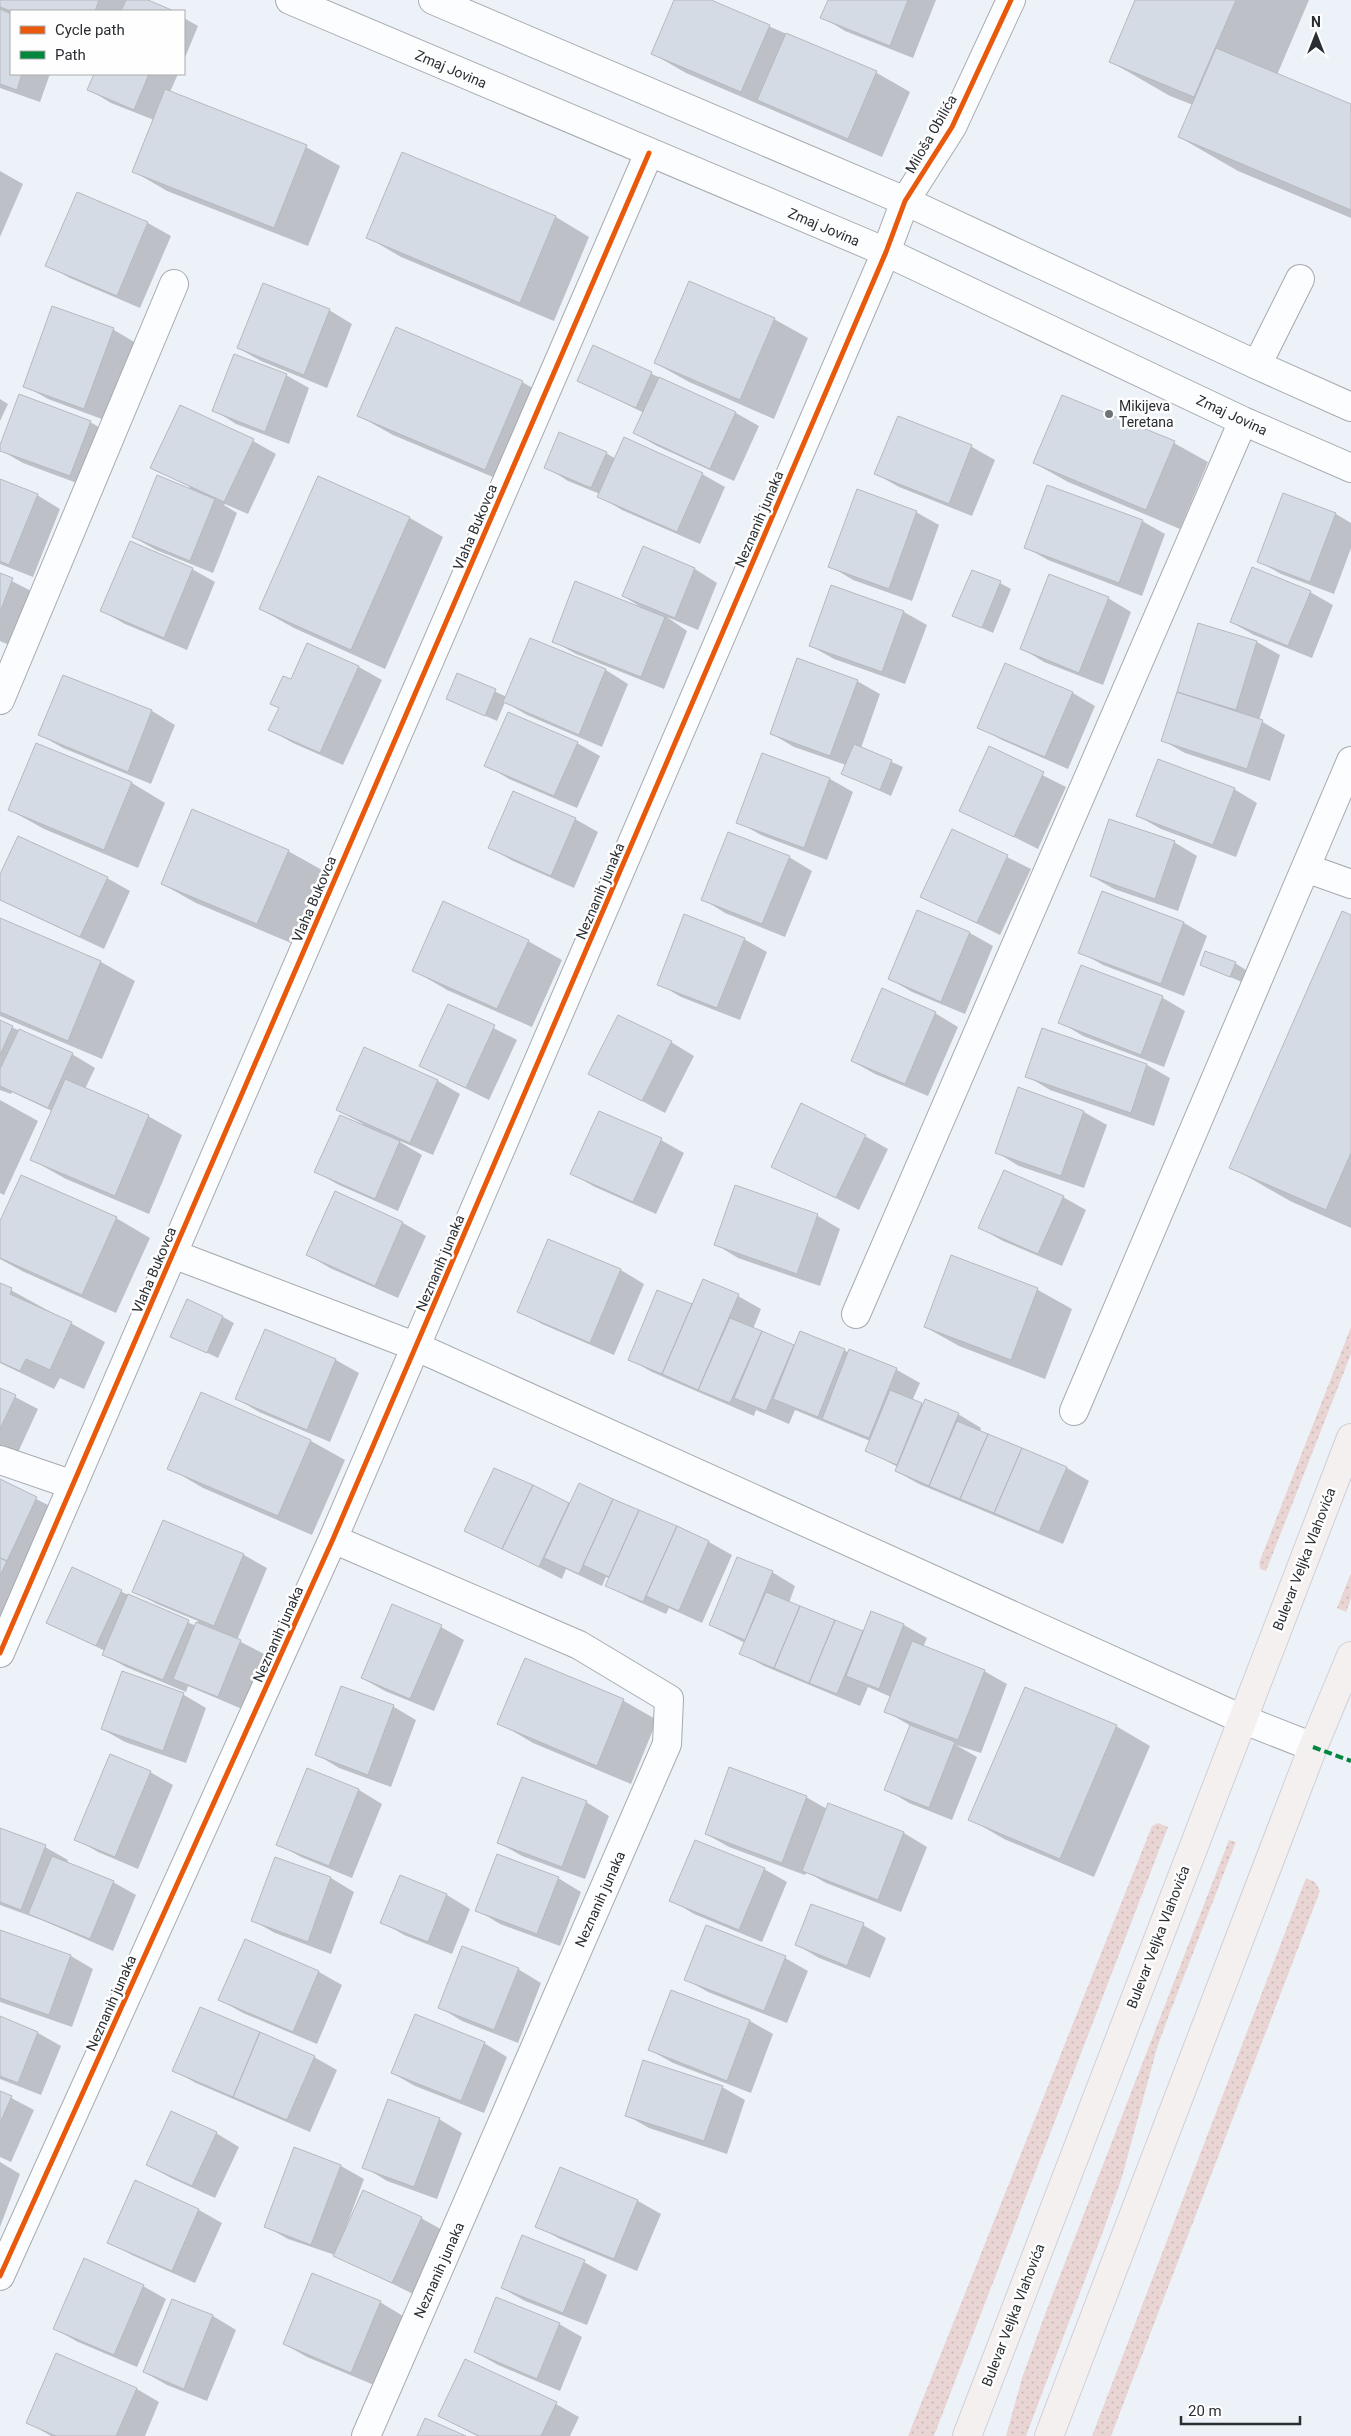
<svg xmlns="http://www.w3.org/2000/svg" width="1351" height="2436" viewBox="0 0 1351 2436" font-family="Roboto,sans-serif">
<style>
.grass{fill:url(#grass-dots)}
.shadow{fill:#0003}
.building{fill:#d5dbe4;stroke:#b5b9bf}
.lines{fill:none;stroke-linecap:round;stroke-linejoin:round}
.minor-casing{stroke:#a7aab0;stroke-width:30}
.major-casing{stroke:#ced0d4;stroke-width:30}
.minor{stroke:#fcfdfe;stroke-width:28}
.major{stroke:#f5f0f0;stroke-width:28}
.quiet{stroke:#00873e;stroke-width:4;stroke-dasharray:8 4;stroke-linecap:butt}
.cycleway-casing{stroke:#fefefe;stroke-width:8}
.cycleway{stroke:#e8590c;stroke-width:5}
.poi-dot{fill:#6e7378;stroke:#fefefe;stroke-width:2}
.labels{text-anchor:middle;stroke-width:5;stroke-linejoin:round;paint-order:stroke}
.street-label{font-size:14px;fill:#2a2e32;stroke:#fefefe}
.poi-label{font-size:14px;fill:#2a2e32;stroke:#fefefe;text-anchor:start}
</style>
<defs>
<pattern id="grass-dots" width="8" height="8" patternUnits="userSpaceOnUse" patternTransform="scale(1.25)"><rect width="8" height="8" fill="#e9d6d4"/><path d="M2 2h.1M6 6h.1" fill="none" stroke="#c8b8b6" stroke-width="1.8" stroke-linecap="round"/></pattern>
</defs>
<rect width="100%" height="100%" fill="#edf2f9"/>
<path class="grass" d="M1351,1327V1354L1266,1571L1260,1569L1259,1563Z
M1351,1573V1599L1346,1612L1337,1608Z
M1158,1823L1168,1827L934,2436H908L1152,1826Z
M1229,1840L1236,1842L1169,2015L1157,2048L1122,2177L1101,2237L1026,2436H1006L1022,2378L1047,2309Z
M1306,1878L1315,1882L1320,1891L1111,2436H1092Z"/>
<path class="shadow" d="M0,0H145L171,11H11V74H50L40,102L0,88Z
M675,0H708L877,73L910,92L882,157L686,73L653,54Z
M829,0H936L913,58L845,31L822,17Z
M1137,0H1309L1277,75L1351,105V218L1238,171L1179,137L1193,105L1170,96L1111,62Z
M184,18L198,26L184,60Z
M95,74H178L170,92L306,147L340,166L308,246L167,191L133,171L154,120L111,103L88,89Z
M403,154L556,217L589,237L554,321L401,257L367,237Z
M0,171L23,184L0,237Z
M78,193L148,223L171,236L140,308L70,278L47,265Z
M264,284L329,310L352,324L327,388L261,361L238,348Z
M53,308L114,330L136,343L107,421L48,399L25,386Z
M774,319L808,338L774,419L689,382L655,363Z
M594,347L736,413L759,426L734,481L657,446L635,433L644,413L578,380Z
M286,375L309,388L289,444L236,424L214,410Z
M522,382L556,401L519,488L393,435L359,416Z
M0,399L8,404L0,421Z
M899,418L972,447L995,460L972,516L899,487L876,474Z
M90,422L113,435L93,489L23,463L0,450Z
M253,441L276,454L248,514L225,504L224,505L237,513L213,573L156,550L133,537L190,487L152,467Z
M1174,443L1208,462L1180,529L1068,482L1034,463Z
M606,453L616,459L702,474L725,487L700,544L622,510L599,496L600,494L568,481L546,467Z
M318,477L410,518L443,537L385,669L294,628L260,609Z
M0,481L37,495L60,509L33,577L0,564Z
M1283,495L1336,514L1351,523V548L1334,594L1281,574L1258,561Z
M916,512L939,525L912,601L853,580L830,566Z
M1142,521L1165,534L1142,596L1048,560L1025,547Z
M643,548L695,569L717,583L698,630L667,617L687,631L664,689L576,654L553,641L647,611L623,596Z
M192,569L215,582L187,650L125,624L102,611Z
M0,575L35,593L14,647L0,641Z
M1000,583L1011,589L993,633L954,615Z
M1310,592L1333,605L1312,658L1254,635L1231,622Z
M1108,598L1131,612L1103,685L1044,662L1021,648Z
M904,612L927,625L905,684L834,659L811,646Z
M1199,625L1257,642L1280,655L1259,720L1285,735L1270,781L1185,753L1162,740Z
M531,639L606,670L628,684L602,747L527,715L505,702L497,721L447,699L457,674L507,697Z
M308,645L359,667L382,680L343,765L293,743L270,730Z
M64,676L152,711L175,725L151,784L63,748L40,735Z
M857,681L880,694L861,748L903,767L891,796L843,774L846,765L794,747L772,734Z
M1073,693L1095,706L1068,769L1002,740L979,727Z
M577,743L600,756L577,808L509,779L486,765Z
M37,744L132,783L165,803L138,868L44,829L10,810Z
M989,748L1066,787L1038,849L960,810Z
M763,754L830,779L853,792L827,860L761,835L738,822Z
M1234,789L1257,803L1236,857L1161,829L1138,816Z
M575,819L598,832L574,888L513,861L490,848Z
M953,830L1031,869L1000,935L921,896Z
M1174,842L1197,856L1178,911L1114,889L1091,876Z
M288,851L322,870L291,943L196,903L162,884Z
M789,857L812,871L785,937L725,913L703,899Z
M0,877L107,878L130,891L104,949L0,900Z
M918,912L970,933L993,946L965,1014L912,992L890,979Z
M1351,916V1228L1290,1201L1231,1167Z
M0,919L101,962L135,981L102,1059L0,1016Z
M1184,923L1207,936L1184,996L1103,965L1080,952Z
M744,939L767,952L740,1020L681,997L659,984Z
M528,941L562,960L532,1027L447,990L413,970Z
M1235,963L1246,970L1242,982L1201,965Z
M1082,966L1163,998L1185,1011L1164,1067L1083,1036L1060,1022Z
M883,990L935,1013L958,1027L928,1096L875,1074L852,1061Z
M449,1005L517,1040L489,1100L420,1066Z
M0,1022L72,1054L95,1068L85,1089L148,1116L182,1135L149,1214L66,1179L32,1160L52,1111L12,1092L11,1094L0,1090Z
M1043,1030L1147,1065L1170,1078L1154,1126L1050,1090L1027,1076Z
M671,1042L694,1056L665,1113L613,1086Z
M438,1081L460,1094L433,1155L400,1141V1142L422,1155L398,1211L339,1185L316,1172L363,1124L337,1110Z
M1019,1089L1084,1112L1107,1125L1084,1188L1019,1166L996,1152Z
M0,1100L38,1121L4,1195L0,1193Z
M600,1112L661,1140L684,1153L656,1214L595,1187L572,1174Z
M865,1136L888,1149L859,1210L773,1166Z
M736,1186L818,1216L840,1229L820,1286L738,1258L715,1244Z
M336,1193L403,1223L426,1236L398,1298L330,1268L308,1255Z
M1063,1197L1086,1210L1062,1266L1003,1241L980,1228Z
M116,1218L150,1238L116,1313L22,1271L0,1259V1224Z
M549,1241L621,1270L644,1284L614,1355L542,1324L519,1311Z
M951,1257L1038,1290L1072,1309L1045,1379L959,1346L925,1327Z
M0,1284L105,1342L84,1389L60,1378L54,1389L0,1363Z
M658,1291L693,1306L738,1296L761,1309L753,1329L795,1347L844,1350L849,1353L850,1351L897,1370L920,1383L912,1401L924,1405L925,1401L958,1414L981,1428L980,1431L1067,1468L1089,1481L1063,1544L919,1484L896,1471L898,1467L866,1450L870,1441L795,1410L789,1424L756,1410L754,1416L652,1372L629,1359Z
M223,1317L234,1323L218,1358L172,1336Z
M266,1330L336,1360L359,1373L330,1442L259,1412L237,1399Z
M0,1389L38,1409L14,1461L0,1455Z
M201,1394L311,1441L345,1460L312,1535L203,1488L169,1468Z
M495,1469L570,1504L579,1484L709,1542L732,1555L702,1623L669,1608L666,1614L630,1598L607,1585L610,1579L606,1577L602,1586L566,1569L562,1579L466,1530Z
M0,1481L60,1511L0,1629Z
M163,1521L244,1555L267,1568L237,1640L264,1654L242,1709L188,1686L186,1692L126,1667L103,1654L105,1651L47,1622L72,1569L196,1626L198,1621L157,1604L134,1591Z
M738,1558L772,1572L795,1586L789,1603L864,1633L872,1613L904,1625L927,1638L923,1647L984,1671L1007,1684L981,1753L956,1745L977,1757L952,1820L909,1803L886,1789L911,1726L885,1711L891,1697L868,1687L860,1706L764,1666L741,1653L745,1643L710,1625Z
M441,1627L464,1640L434,1711L385,1691L362,1678Z
M526,1660L624,1701L657,1720L631,1784L533,1743L499,1723Z
M123,1673L184,1695L206,1708L186,1763L125,1742L102,1729Z
M342,1687L394,1707L416,1720L391,1787L339,1768L316,1754Z
M1116,1726L1150,1746L1094,1877L1004,1839L970,1819Z
M308,1770L359,1790L382,1804L352,1878L301,1857L278,1844Z
M150,1772L173,1785L138,1869L98,1852L76,1839Z
M806,1797L827,1809L829,1805L904,1833L927,1847L901,1912L826,1883L807,1872L805,1875L729,1847L706,1834Z
M586,1802L609,1816L585,1879L522,1856L499,1843Z
M0,1830L45,1847L68,1860L67,1863L113,1882L136,1895L113,1951L44,1921L0,1905Z
M275,1858L331,1878L354,1892L331,1954L275,1933L252,1920Z
M764,1869L787,1882L762,1942L694,1914L671,1900Z
M400,1877L447,1895L470,1909L452,1954L404,1935L382,1922Z
M558,1878L581,1892L560,1946L500,1924L477,1910Z
M863,1925L886,1938L870,1978L819,1958L797,1945Z
M0,1931L71,1956L93,1969L72,2027L0,2002Z
M245,1941L319,1972L342,1985L317,2044L243,2013L220,2000Z
M785,1958L808,1971L787,2023L708,1992L685,1979Z
M518,1969L541,1983L518,2043L462,2021L439,2007Z
M672,1992L750,2021L773,2034L751,2093L673,2063L650,2050Z
M0,2018L38,2033L61,2046L41,2095L0,2079Z
M484,2043L507,2057L484,2113L415,2086L392,2073Z
M314,2057L337,2070L310,2132L196,2083L173,2070Z
M722,2087L745,2100L727,2154L649,2128L626,2115Z
M0,2092L34,2110L11,2162L0,2157Z
M439,2119L462,2133L437,2199L387,2181L364,2167Z
M216,2133L239,2147L215,2198L171,2178L148,2165Z
M0,2162L20,2174L0,2227Z
M341,2166L364,2179L346,2227L421,2218L444,2231L415,2295L335,2255L288,2239L265,2226Z
M560,2169L638,2201L661,2214L637,2271L560,2239L537,2226Z
M136,2182L199,2210L222,2223L195,2283L132,2255L109,2242Z
M523,2237L584,2262L607,2275L587,2325L525,2301L502,2288Z
M143,2286L166,2299L137,2367L78,2342L55,2329Z
M173,2300L213,2316L236,2330L207,2401L167,2385L144,2372Z
M380,2302L403,2316L374,2385L307,2357L284,2344Z
M559,2324L582,2337L560,2391L498,2365L475,2352Z
M57,2355L137,2389L159,2402L145,2436H51L27,2422Z
M556,2404L579,2417L570,2436H477L439,2416Z"/>
<path class="building" d="M0,0H99L95,11H11L0,7Z
M126,0H148L174,11H121Z
M674,0H711L770,25L741,92L651,54Z
M828,0H908L890,46L820,18Z
M1135,0H1236L1194,97L1109,62Z
M0,9L11,14V74H22L17,90L0,84Z
M786,33L877,71L848,139L757,100Z
M1216,48L1351,104V210L1178,137Z
M94,74H149L134,110L87,90Z
M165,89L307,145L274,228L132,172Z
M402,152L556,216L520,303L366,238Z
M77,192L148,222L117,296L45,266Z
M689,281L775,318L740,400L654,363Z
M263,283L330,309L304,375L237,348Z
M52,306L114,328L84,409L23,387Z
M396,327L523,381L485,470L357,416Z
M593,345L652,372L636,408L577,381Z
M234,354L287,374L265,432L212,411Z
M659,377L736,412L710,469L633,433Z
M19,394L91,421L70,476L0,451V445Z
M1062,395L1175,441L1146,510L1033,463Z
M180,405L254,439L224,502L150,468Z
M898,416L972,445L949,504L874,474Z
M559,432L607,452L591,488L544,468Z
M624,437L703,473L677,532L597,497Z
M157,475L215,499L190,561L132,537Z
M318,476L410,517L351,650L259,609Z
M0,479L38,494L9,565L0,561Z
M1047,485L1143,520L1119,583L1024,548Z
M857,489L917,511L889,589L828,567Z
M1283,493L1336,513L1310,582L1257,562Z
M130,541L193,568L164,638L100,611Z
M643,546L695,568L675,618L622,596Z
M1252,567L1311,591L1288,646L1230,622Z
M972,570L1001,581L982,628L952,616Z
M0,573L13,578L0,612Z
M1049,574L1109,597L1079,673L1020,649Z
M575,581L665,617L641,677L552,642Z
M831,585L904,611L882,672L809,646Z
M1198,623L1257,641L1236,710L1177,692Z
M530,638L606,669L579,735L503,702Z
M307,643L359,666L320,753L268,730L279,708L270,704L283,676L291,679Z
M797,658L858,680L830,756L770,734Z
M1005,663L1073,692L1045,757L977,728Z
M457,673L496,689L485,716L446,699Z
M63,675L152,710L128,772L38,735Z
M1177,692L1263,720L1247,769L1161,741Z
M508,712L578,742L554,796L484,766Z
M36,743L132,782L104,850L8,810Z
M854,744L892,760L880,790L841,774Z
M989,746L1044,772L1014,837L959,811Z
M762,753L830,778L804,848L736,823Z
M1158,759L1235,788L1213,845L1136,816Z
M513,791L576,818L551,876L488,848Z
M192,809L289,850L257,924L161,884Z
M1109,819L1175,841L1155,899L1090,876Z
M952,829L1008,855L977,923L920,897Z
M728,832L790,856L762,924L701,900Z
M18,836L108,877L80,937L0,900V874Z
M1102,891L1184,922L1161,984L1078,953Z
M443,901L529,940L497,1009L412,971Z
M917,910L970,932L941,1002L888,979Z
M1342,911L1351,915V1153L1326,1210L1229,1168Z
M684,914L745,938L717,1008L657,985Z
M0,918L101,961L68,1041L0,1012Z
M1205,951L1236,962L1230,977L1200,965Z
M1081,965L1163,996L1141,1055L1058,1023Z
M882,988L936,1012L905,1084L851,1061Z
M448,1004L495,1025L466,1088L419,1066Z
M618,1015L672,1041L642,1101L588,1074Z
M0,1020L13,1026L0,1055Z
M1042,1028L1147,1064L1131,1113L1025,1077Z
M19,1029L73,1053L48,1108L0,1086V1069Z
M364,1047L438,1080L410,1143L336,1110Z
M65,1079L149,1115L115,1196L30,1160Z
M1018,1087L1084,1111L1061,1176L995,1153Z
M801,1103L866,1135L836,1198L771,1167Z
M599,1111L662,1138L633,1202L570,1174Z
M340,1115L400,1141L375,1199L314,1172Z
M1004,1170L1064,1196L1038,1254L978,1228Z
M21,1175L117,1217L82,1295L0,1258V1221Z
M735,1185L818,1214L797,1274L714,1245Z
M335,1191L403,1222L375,1286L306,1255Z
M548,1239L621,1269L590,1343L517,1312Z
M951,1255L1038,1288L1011,1360L924,1327Z
M703,1279L739,1294L698,1390L662,1374Z
M0,1283L12,1288L10,1294L72,1322L50,1370L26,1359L20,1371L0,1362Z
M657,1290L692,1304L662,1374L628,1360Z
M187,1299L223,1316L207,1353L170,1337Z
M730,1318L762,1331L730,1403L698,1390Z
M265,1329L336,1359L307,1430L235,1399Z
M762,1331L794,1345L766,1411L734,1398Z
M800,1331L845,1349L818,1417L773,1399Z
M849,1349L897,1368L869,1438L822,1419Z
M0,1388L16,1395L0,1429Z
M890,1390L922,1403L897,1465L865,1451Z
M201,1392L311,1440L278,1516L167,1469Z
M925,1399L959,1413L929,1486L895,1471Z
M957,1421L988,1434L960,1499L929,1486Z
M988,1434L1022,1448L994,1513L960,1499Z
M1022,1448L1067,1467L1039,1532L994,1513Z
M494,1468L533,1485L502,1549L464,1531Z
M0,1479L37,1497L7,1561L0,1558Z
M579,1483L613,1499L579,1574L544,1558Z
M533,1485L569,1503L539,1567L502,1549Z
M613,1499L639,1510L609,1577L583,1565Z
M639,1510L677,1526L643,1602L605,1586Z
M163,1520L244,1554L214,1626L132,1592Z
M677,1526L709,1541L679,1611L646,1596Z
M737,1557L773,1571L745,1640L709,1625Z
M0,1558L7,1561L0,1576Z
M72,1567L122,1590L96,1646L46,1623Z
M766,1592L800,1606L774,1668L739,1654Z
M128,1594L189,1620L163,1680L102,1655Z
M392,1604L442,1625L410,1699L361,1678Z
M800,1606L835,1620L809,1683L774,1668Z
M871,1611L904,1624L879,1689L846,1676Z
M835,1620L863,1631L837,1694L809,1683Z
M196,1622L241,1640L218,1697L173,1679Z
M912,1641L985,1670L958,1740L884,1712Z
M525,1658L624,1699L597,1766L497,1724Z
M122,1671L184,1693L163,1751L101,1729Z
M341,1686L394,1705L368,1775L315,1755Z
M1025,1687L1117,1725L1060,1859L968,1820Z
M910,1725L955,1742L929,1808L884,1790Z
M110,1754L151,1771L115,1857L74,1840Z
M729,1767L807,1796L782,1863L705,1834Z
M307,1768L359,1789L329,1866L276,1845Z
M522,1777L587,1801L562,1867L497,1843Z
M828,1803L904,1832L878,1900L802,1871Z
M0,1828L46,1845L21,1910L0,1902Z
M695,1840L765,1868L739,1930L669,1901Z
M497,1854L559,1877L537,1934L475,1911Z
M52,1856L114,1881L90,1939L28,1914Z
M275,1857L331,1877L308,1942L251,1921Z
M400,1875L447,1894L428,1942L380,1923Z
M811,1904L864,1923L847,1966L795,1945Z
M706,1925L786,1956L764,2011L684,1980Z
M0,1930L71,1955L49,2015L0,1998Z
M245,1939L319,1971L293,2032L218,2000Z
M462,1946L519,1968L494,2030L438,2008Z
M671,1990L750,2020L727,2081L648,2050Z
M200,2007L260,2032L233,2097L172,2071Z
M415,2014L485,2042L461,2101L391,2073Z
M0,2016L38,2032L18,2083L0,2076Z
M260,2032L315,2056L287,2120L233,2097Z
M643,2060L723,2086L704,2141L625,2116Z
M0,2091L12,2096L0,2123Z
M388,2099L440,2118L414,2187L362,2168Z
M171,2111L217,2132L192,2186L146,2165Z
M294,2147L341,2165L311,2245L264,2227Z
M560,2167L638,2200L614,2259L535,2227Z
M135,2180L199,2209L172,2271L107,2243Z
M363,2190L422,2217L392,2283L333,2256Z
M522,2235L585,2260L563,2313L501,2288Z
M84,2258L144,2285L114,2355L53,2329Z
M312,2273L381,2301L351,2373L283,2344Z
M496,2297L560,2323L537,2379L474,2352Z
M172,2299L213,2315L184,2389L143,2372Z
M56,2353L137,2388L116,2436H56L26,2423Z
M465,2359L557,2402L541,2436H479L438,2416Z
M425,2418L466,2436H417Z"/>
<g class="lines">
<g class="minor-casing">
<path id="minor" d="M290,0L886,252L1243,421L1351,468
M433,0L905,201L1257,365L1351,407
M1257,365L1300,279
M0,700L174,284
M1306,868L1351,884
M173,1254L417,1347L1242,1719L1313,1747
M856,1314L1243,421
M1074,1411L1351,761
M0,1460L73,1485
M333,1539L579,1645L669,1699L667,1744L366,2436
M0,1653L649,153
M0,2276L333,1539L886,252L905,201L952,127L1011,0"/>
</g>
<g class="major-casing">
<path id="major" d="M967,2436L1351,1438
M1049,2436L1313,1747L1351,1656"/>
</g>
<use href="#minor" class="minor"/>
<use href="#major" class="major"/>
<path class="quiet" d="M1313,1747L1351,1761"/>
<g class="cycleway-casing">
<path id="cycleway" d="M0,1653L649,153
M0,2276L333,1539L886,252L905,201L952,127L1011,0"/>
</g>
<use href="#cycleway" class="cycleway"/>
</g>
<circle class="poi-dot" cx="1109" cy="414" r="5"/>
<g class="labels">
<g class="street-label">
<text transform="translate(451 69) rotate(23)" y="5">Zmaj Jovina</text>
<text transform="translate(931 134) rotate(-60)" y="5">Miloša Obilića</text>
<text transform="translate(824 227) rotate(23)" y="5">Zmaj Jovina</text>
<text transform="translate(1232 415) rotate(25)" y="5">Zmaj Jovina</text>
<text transform="translate(759 519) rotate(-67)" y="5">Neznanih junaka</text>
<text transform="translate(475 527) rotate(-67)" y="5">Vlaha Bukovca</text>
<text transform="translate(600 891) rotate(-67)" y="5">Neznanih junaka</text>
<text transform="translate(314 899) rotate(-67)" y="5">Vlaha Bukovca</text>
<text transform="translate(440 1263) rotate(-67)" y="5">Neznanih junaka</text>
<text transform="translate(154 1270) rotate(-67)" y="5">Vlaha Bukovca</text>
<text transform="translate(1304 1559) rotate(-69)" y="5">Bulevar Veljka Vlahovića</text>
<text transform="translate(278 1634) rotate(-66)" y="5">Neznanih junaka</text>
<text transform="translate(600 1899) rotate(-66)" y="5">Neznanih junaka</text>
<text transform="translate(1158 1937) rotate(-69)" y="5">Bulevar Veljka Vlahovića</text>
<text transform="translate(111 2003) rotate(-66)" y="5">Neznanih junaka</text>
<text transform="translate(439 2270) rotate(-66)" y="5">Neznanih junaka</text>
<text transform="translate(1013 2315) rotate(-69)" y="5">Bulevar Veljka Vlahovića</text>
</g>
<g class="poi-label">
<text x="1119" y="411">Mikijeva<tspan x="1119" dy="16">Teretana</tspan></text>
</g>
</g>
<rect x="10" y="10" width="175" height="65" fill="#fefefe" stroke="#a9abac"/>
<rect x="20" y="26" width="25" height="8" fill="#e8590c" stroke="#a9abac"/>
<text x="55" y="35" font-size="15" fill="#2a2e32">Cycle path</text>
<rect x="20" y="51" width="25" height="8" fill="#00873e" stroke="#a9abac"/>
<text x="55" y="60" font-size="15" fill="#2a2e32">Path</text>
<g transform="translate(1316 35)" stroke="#fefefe" stroke-width="4" paint-order="stroke">
<path d="M0-4L9 19L0 12L-9 19Z" fill="#2a2e32"/>
<text y="-8" font-size="14" font-weight="bold" text-anchor="middle" fill="#2a2e32">N</text>
</g>
<path d="M1181 2416v8h119v-8" fill="none" stroke="#2a2e32" stroke-width="2.5"/>
<text x="1188" y="2416" font-size="15" fill="#2a2e32" stroke="#fefefe" stroke-width="4" paint-order="stroke">20 m</text>
</svg>
